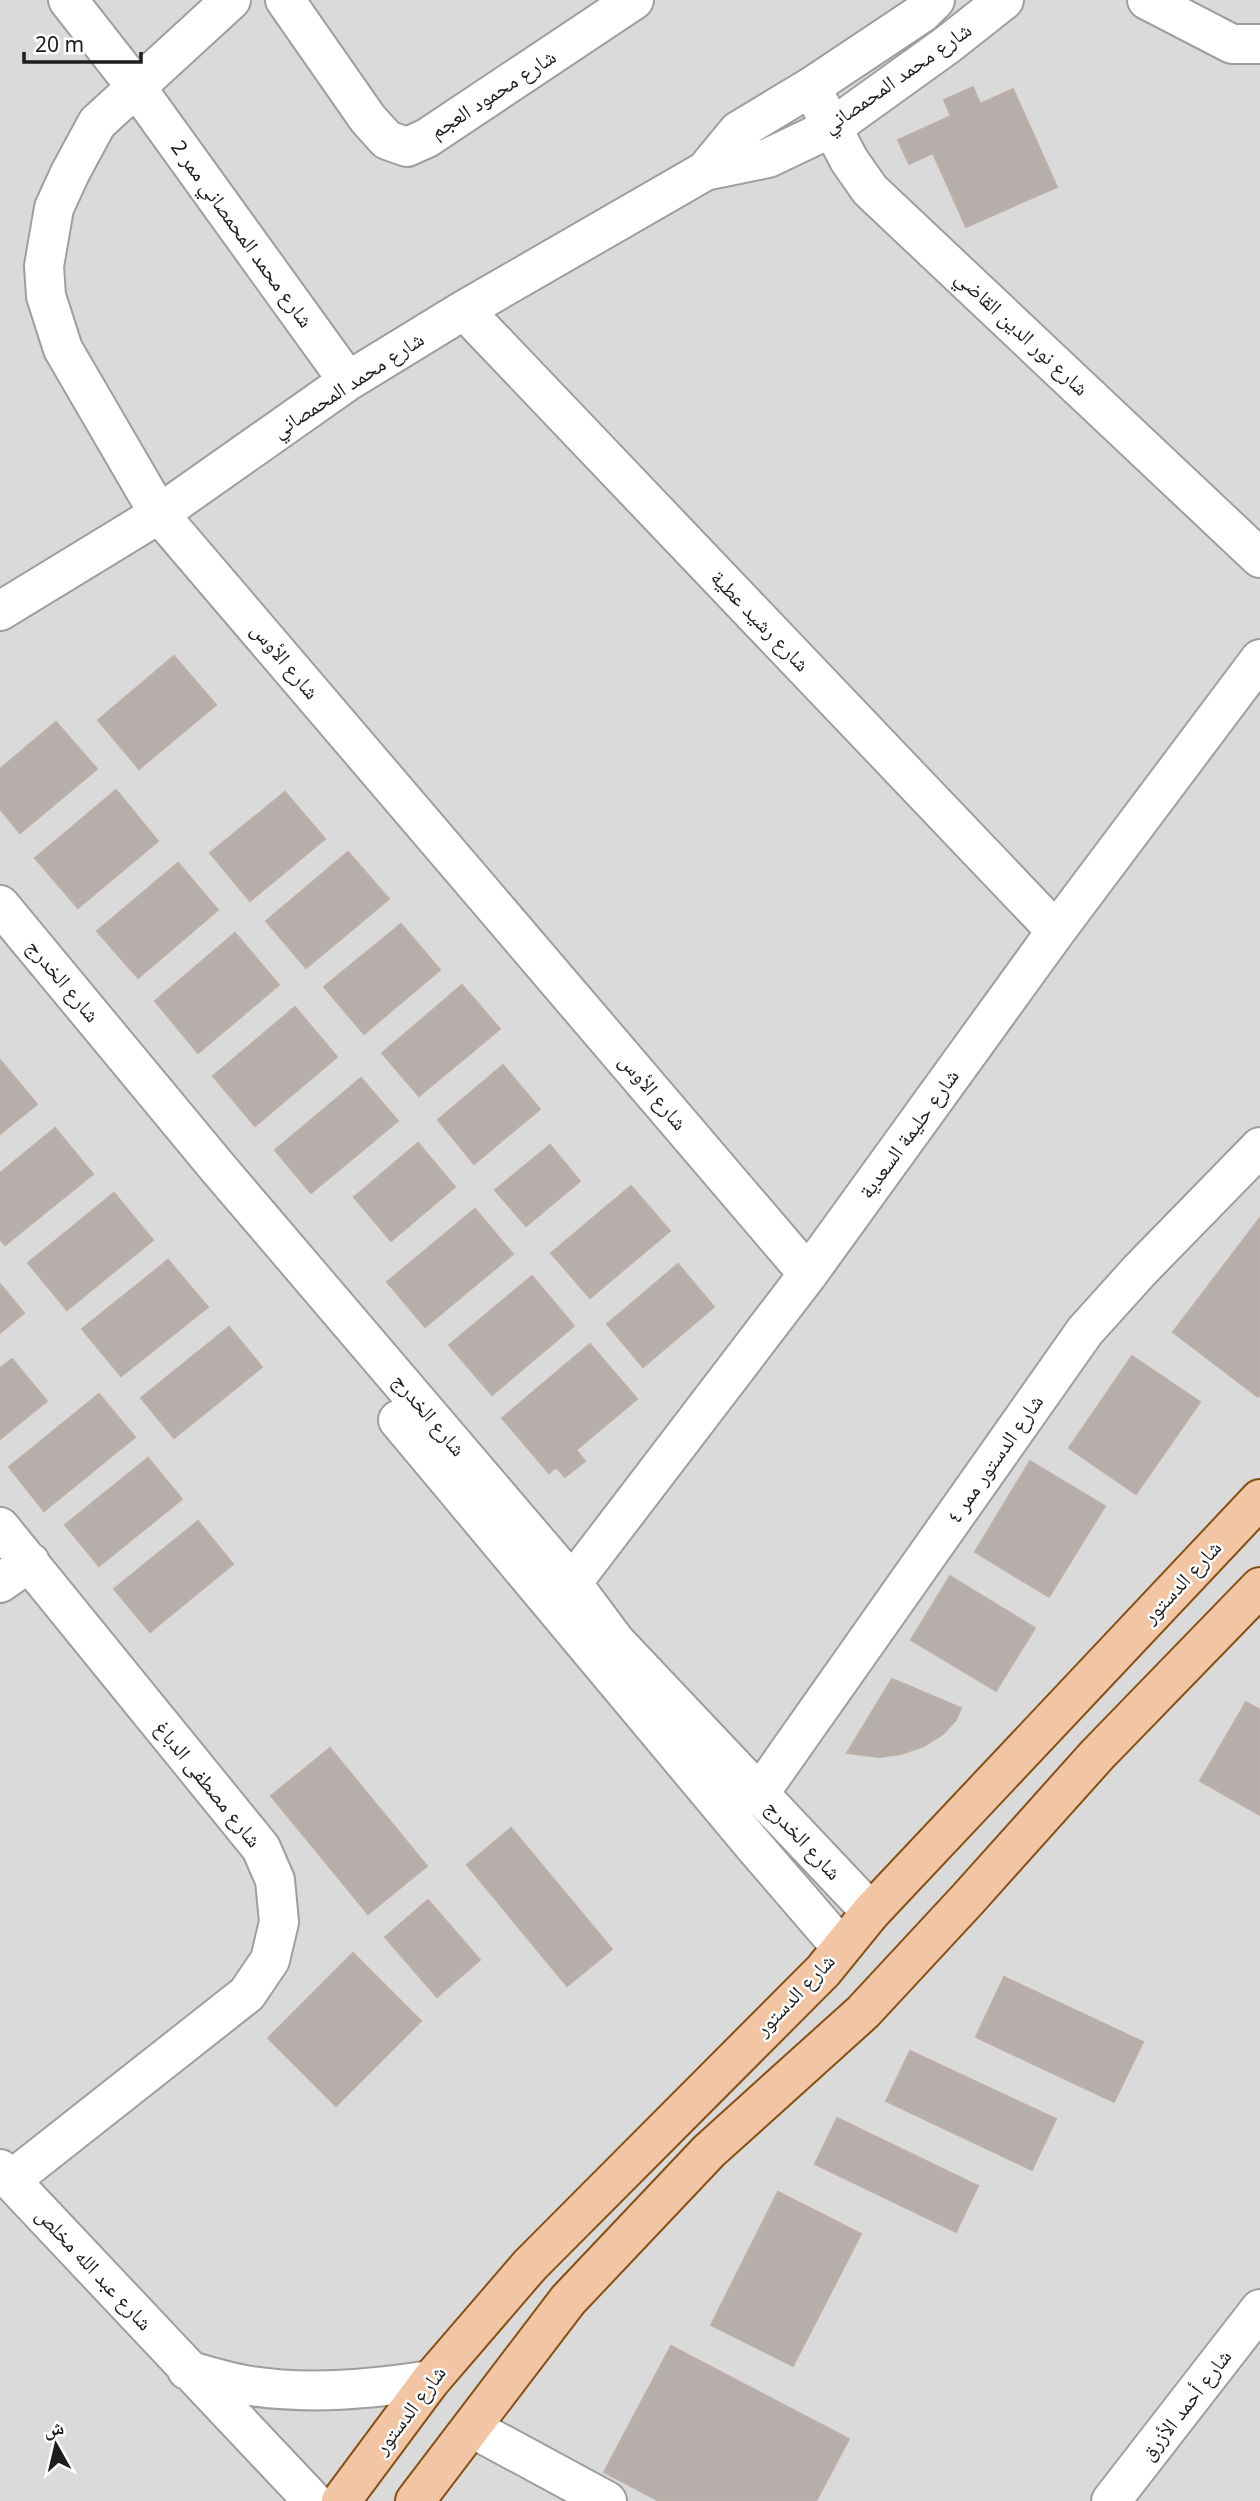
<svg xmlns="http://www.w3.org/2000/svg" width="1260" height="2501" viewBox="0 0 1260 2501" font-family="'Noto Sans','Noto Naskh Arabic',sans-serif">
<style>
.residential{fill:#dbdadb}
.building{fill:#b6aeaa;stroke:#bdafa8;stroke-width:2}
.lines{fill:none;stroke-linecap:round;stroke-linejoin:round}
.minor-casing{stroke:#9e9e9e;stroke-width:42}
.major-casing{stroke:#874f10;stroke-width:42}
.minor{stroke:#fff;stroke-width:38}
.major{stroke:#f2c6a5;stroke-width:38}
.labels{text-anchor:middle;stroke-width:5;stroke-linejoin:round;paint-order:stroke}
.street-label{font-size:21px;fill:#1d1d1d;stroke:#fff}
</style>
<rect width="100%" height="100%" fill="#ede9e4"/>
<path class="residential" d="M0,0H1260V2501H0Z"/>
<path class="building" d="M973,87L980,104L1013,89L1057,187L966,227L933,153L909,164L898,140L951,116L944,100Z
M174,656L216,705L139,769L98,720Z
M56,722L97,769L20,833L0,809V769Z
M116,790L158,841L78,908L35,858Z
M285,792L325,839L250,901L210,853Z
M348,852L389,899L306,968L266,921Z
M178,863L218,910L138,978L97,931Z
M401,924L440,970L364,1034L324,987Z
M235,933L279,985L198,1053L155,1001Z
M462,985L500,1029L419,1096L382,1053Z
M295,1007L337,1057L255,1126L213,1076Z
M0,1060L37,1104L0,1134Z
M503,1065L540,1109L474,1164L438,1120Z
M361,1078L398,1121L311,1193L275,1150Z
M55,1128L93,1174L5,1245L0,1239V1173Z
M418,1143L455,1187L391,1241L354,1197Z
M550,1145L580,1181L526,1226L495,1190Z
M631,1186L670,1231L590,1298L551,1253Z
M114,1193L153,1240L67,1310L28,1263Z
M475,1209L513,1254L425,1327L387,1282Z
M1260,1218V1395L1258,1397L1173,1332Z
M168,1260L208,1307L121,1376L82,1329Z
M678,1264L714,1307L643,1367L607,1324Z
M532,1276L574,1326L492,1395L449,1345Z
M0,1284L24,1313L0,1333Z
M229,1327L262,1367L174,1438L141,1398Z
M590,1344L637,1399L576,1450L585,1461L565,1477L556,1467L549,1473L502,1418Z
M1132,1356L1200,1402L1136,1494L1069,1448Z
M12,1359L47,1401L0,1439V1368Z
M99,1394L135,1437L44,1511L9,1467Z
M148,1458L182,1499L99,1566L65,1525Z
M1030,1461L1105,1506L1049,1597L975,1552Z
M198,1521L233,1564L150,1632L114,1589Z
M950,1576L1035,1628L996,1691L911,1640Z
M892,1679L961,1708L956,1720L943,1734L924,1746L901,1754L879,1757L847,1753Z
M1246,1702L1260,1710V1815L1200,1781Z
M330,1748L427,1866L368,1914L271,1796Z
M511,1828L612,1949L567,1986L467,1865Z
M428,1900L480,1960L437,1997L385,1937Z
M353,1953L421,2021L336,2106L268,2038Z
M1004,1977L1143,2042L1114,2102L976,2037Z
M910,2051L1056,2119L1032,2170L886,2101Z
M837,2118L978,2186L956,2232L815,2164Z
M778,2192L861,2234L793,2366L711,2325Z
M671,2346L849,2439L816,2501H659L604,2472Z"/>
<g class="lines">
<g class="minor-casing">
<path id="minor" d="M68,0L136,87L348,381
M231,0L97,123L70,173L54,208L44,266L46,296L63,349L159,514L808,1274
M285,0L368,119L387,140L407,147L427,138L634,0
M1147,0L1232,44H1260
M811,87L849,160L870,190L1260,558
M705,171L738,131L811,87L922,13L935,0
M464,310L1056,931
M0,611L159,514L348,381L464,310L705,171L768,158L833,127L947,45L1004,0
M0,905L218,1168L572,1583L616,1642L871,1912
M398,1420L754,1846L841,1947
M0,1527L261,1848L275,1880L279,1922L270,1960L247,1994L11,2180
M0,1583L30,1562
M555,1600L572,1583L808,1274L1056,931L1260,659
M759,1794L1085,1331L1140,1270L1260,1147
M0,2169L313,2501
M187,2370C208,2376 230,2383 251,2386C311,2395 371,2389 431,2380
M472,2428L607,2501
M1111,2501L1260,2309"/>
</g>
<g class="major-casing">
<path id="major" d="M341,2501L431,2380L530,2265L823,1971L871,1912L1260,1499
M415,2501L568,2300L709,2151L863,2012L967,1900L1097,1755L1260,1587"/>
</g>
<use href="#minor" class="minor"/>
<use href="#major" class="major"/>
</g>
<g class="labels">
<g class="street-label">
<text transform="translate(897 78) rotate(-35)" y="7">شارع محمد المحمصاني</text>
<text transform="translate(493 94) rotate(-33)" y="7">شارع محمود العجم</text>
<text transform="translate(242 234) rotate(54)" y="7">شارع محمد المحمصاني ممر 2</text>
<text transform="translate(1022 333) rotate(43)" y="7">شارع نور الدين القاضي</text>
<text transform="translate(348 385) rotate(-33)" y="7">شارع محمد المحمصاني</text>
<text transform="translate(760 621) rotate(46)" y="7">شارع رشيد عطية</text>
<text transform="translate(285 661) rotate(50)" y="7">شارع الأوس</text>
<text transform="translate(63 981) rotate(50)" y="7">شارع الخدرج</text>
<text transform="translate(653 1092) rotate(50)" y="7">شارع الأوس</text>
<text transform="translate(909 1134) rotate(-54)" y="7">شارع حليمة السعدية</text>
<text transform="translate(429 1415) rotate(50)" y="7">شارع الخدرج</text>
<text transform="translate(995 1459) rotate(-55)" y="7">شارع الدستور ممر ٤</text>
<text transform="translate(1182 1582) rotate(-47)" y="7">شارع الدستور</text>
<text transform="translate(208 1784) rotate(51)" y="7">شارع مصطفى الدباغ</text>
<text transform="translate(803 1840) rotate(47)" y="7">شارع الخدرج</text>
<text transform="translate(795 1995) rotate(-46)" y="7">شارع الدستور</text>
<text transform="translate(94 2269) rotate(47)" y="7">شارع عبد الله مخلص</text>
<text transform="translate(1186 2405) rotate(-52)" y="7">شارع أحمد الأزرق</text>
<text transform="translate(410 2410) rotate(-53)" y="7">شارع الدستور</text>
</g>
</g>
<g transform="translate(56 2445) rotate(352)" stroke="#ffffff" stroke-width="5" paint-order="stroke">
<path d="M0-5L12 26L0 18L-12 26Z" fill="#1d1d1d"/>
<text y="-10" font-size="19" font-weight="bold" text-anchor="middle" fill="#1d1d1d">ش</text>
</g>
<path d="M24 52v10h117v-10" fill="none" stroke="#1d1d1d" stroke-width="3.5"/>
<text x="35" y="52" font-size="21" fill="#1d1d1d" stroke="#ffffff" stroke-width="5" paint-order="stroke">20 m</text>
</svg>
